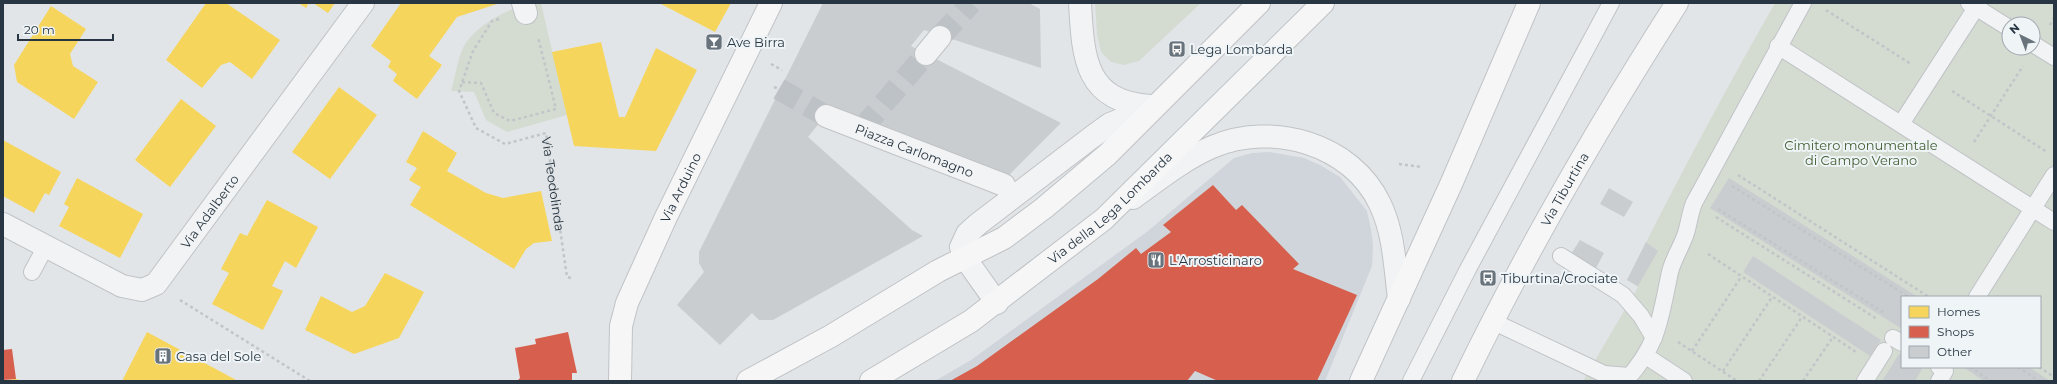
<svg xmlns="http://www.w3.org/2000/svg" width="2057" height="384" viewBox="0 0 2057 384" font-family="Montserrat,sans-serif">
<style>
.built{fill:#cfd5db}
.green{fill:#d4dcd2;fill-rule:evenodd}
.homes{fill:#f6d55c}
.shops{fill:#d6604d}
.building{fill:#cacdd0}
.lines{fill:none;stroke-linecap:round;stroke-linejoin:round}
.street-tunnel{stroke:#bdc2c7;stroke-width:22;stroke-dasharray:22 11;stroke-linecap:butt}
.lane-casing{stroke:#c0c3c6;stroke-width:18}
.street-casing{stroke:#c0c3c6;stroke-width:24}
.secondary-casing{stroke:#c0c3c6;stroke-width:24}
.primary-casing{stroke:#bec2c5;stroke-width:24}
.path{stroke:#c1c5c8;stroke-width:2.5;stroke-dasharray:3 3;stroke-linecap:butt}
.lane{stroke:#f2f3f4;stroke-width:16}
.street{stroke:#f2f3f4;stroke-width:22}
.secondary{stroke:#f6f6f7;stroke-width:22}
.primary{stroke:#f6f6f7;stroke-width:22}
.labels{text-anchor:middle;stroke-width:4;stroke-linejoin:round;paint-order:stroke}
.poi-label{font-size:13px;fill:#273642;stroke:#eff4f7;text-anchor:start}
.park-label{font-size:13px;fill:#435f33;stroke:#eff4f7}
.street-label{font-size:13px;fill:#273642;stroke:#eff4f7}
</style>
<rect width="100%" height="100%" fill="#e2e5e8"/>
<path class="built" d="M1270,152L1304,158L1320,165L1340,177L1367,211L1371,230L1373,245L1372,266L1325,381H935L971,360L1148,231L1234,158L1252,153Z"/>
<path class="green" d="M541,3L567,115L507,132L486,120L474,92L451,91C455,78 457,62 462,50C473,25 515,3 541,3Z
M1095,3H1201L1139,61L1124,65L1111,62L1101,52L1097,34Z
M1775,3H2054V381H1583L1638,287L1627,280C1674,186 1723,94 1775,3ZM2009,24H2033V48H2009ZM1902,297H2040V367H1902Z"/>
<path class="homes" d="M206,3H226L280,40L252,79L230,62L221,65L202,88L166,60Z
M298,3H309L306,8Z
M313,3H335L328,13Z
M401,3H500L457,17L429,56L442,65L417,99L393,81L397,74L388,67L391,61L371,46Z
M659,3H731L715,32Z
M51,6L86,29L70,54L73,66L98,82L74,119L17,82L14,65Z
M601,42L619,117H625L656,48L697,70L656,151L574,146L552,52Z
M339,87L377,115L330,179L292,152Z
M181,99L216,126L170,187L135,160Z
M423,131L457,153L447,171L486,193L503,198L541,191L552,241L534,243L526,249L514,269L410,205L421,187L409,180L417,168L406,162Z
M3,140L61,172L49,195L45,193L34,213L3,196Z
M77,178L143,214L120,258L59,226L69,207L64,204Z
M267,200L318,227L296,268L285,261L272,286L283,291L263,330L212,304L229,273L221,269L240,233L247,236Z
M385,273L424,292L399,338L354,354L305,330L321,296L352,312L365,306Z
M147,332L238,381H122Z
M16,379L22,381H5V380Z"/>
<path class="shops" d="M1213,185L1236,210L1242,205L1299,264L1293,269L1357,295L1317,381H1218L1195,371L1187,381H950L977,366L1098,279L1136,248L1141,254L1171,232L1163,225Z
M568,332L577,373H572V381H517L520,378L515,348L536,344L535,339Z
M12,349L16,379L3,380V350Z"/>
<path class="building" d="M823,3H1029L1040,9L1041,68L924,30L911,46L1061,123L1007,177L830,110L808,137L912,230L923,236L773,320H759L752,313L720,345L677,305L704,272L699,263V252Z
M1729,178L1918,297H1902V329L1710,208Z
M1609,188L1633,202L1624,217L1600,204Z
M1580,240L1604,253L1594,272L1569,257Z
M1646,242L1658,251L1638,286L1627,280Z
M1753,256L1881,340L1870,356L1743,272Z
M1899,354L1902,356V367H1919L1922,369L1915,381H1882Z
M1963,367H2029L2050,381H1984Z"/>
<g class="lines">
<path class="street-tunnel" d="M940,37L971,3
M779,89L826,116
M862,129L926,54"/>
<g class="lane-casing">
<path id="lane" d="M1969,3L2009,28
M2033,44L2054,57
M1778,46L2054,222
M1901,124L1979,3
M1561,256L1623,295L1641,316L1654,338
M32,272L46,246
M1977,297L2054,175
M1492,321L1604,374L1629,376
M1893,338L1902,343
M1646,356L1684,381
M1411,381L1468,269L1611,3
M1625,381C1659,345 1660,318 1670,272C1673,259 1682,246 1686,233C1689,223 1690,213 1694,203L1803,3
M1865,381L1884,351
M1939,381L1945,371L1939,367"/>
</g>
<g class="street-casing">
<g id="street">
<path d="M523,3L526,13"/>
<path d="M1080,3C1083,58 1085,102 1151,106"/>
<path d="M926,54L940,37"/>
<path id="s2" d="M826,116L1004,185"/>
<path d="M1133,198C1158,180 1184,159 1212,147C1272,121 1352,144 1380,204C1394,233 1395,267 1399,299"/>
<path id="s3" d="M3,224L122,286L142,290L156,284L363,3"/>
<path d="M997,303L965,258L961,247L967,234L978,224L1092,137L1110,124L1154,106"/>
</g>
</g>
<g class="secondary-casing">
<g id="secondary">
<path id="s4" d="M620,381L621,326L627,303L666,217L771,3"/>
<path d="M1361,381L1452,182L1529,3"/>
<path id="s5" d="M1463,381C1526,251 1599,125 1677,3"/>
</g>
</g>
<g class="primary-casing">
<g id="primary">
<path d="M748,381L831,336L938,271L1004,238L1044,208L1108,154L1259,3"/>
<path id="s6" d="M871,381L971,321L1104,219L1323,3"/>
</g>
</g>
<g class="path">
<path d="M1826,10L1911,64"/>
<path id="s1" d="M499,19L492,21L473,51L459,91L476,128L505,144L546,133L567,277L571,278"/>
<path d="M2050,25L2054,18"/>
<path d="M771,64L782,70"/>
<path d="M462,82L481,83L494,113L510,121L556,109L538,37"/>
<path d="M774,87L779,89"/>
<path d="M1952,91L2047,152"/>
<path d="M1974,142L2023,66"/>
<path d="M1399,164L1422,167"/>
<path d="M1738,175L1929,297"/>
<path d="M1732,186L1909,297"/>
<path d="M1718,209L1886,314"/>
<path d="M1716,217L1877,319"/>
<path d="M1708,254L1856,352"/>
<path d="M180,300L310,381"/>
<path d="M1678,342L1737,381"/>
<path d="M1692,351L1741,277"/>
<path d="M1970,367L1991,381"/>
<path d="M2018,367L2039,381"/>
<path d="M2039,367L2054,377"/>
<path d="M1723,371L1772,297"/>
<path d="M1759,381L1802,317"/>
<path d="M1803,381L1833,337"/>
</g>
<use href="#lane" class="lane"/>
<use href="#street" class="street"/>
<use href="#secondary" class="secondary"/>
<use href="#primary" class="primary"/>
</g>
<defs>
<g id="bar-square" transform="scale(0.9)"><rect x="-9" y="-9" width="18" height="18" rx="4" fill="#68737c" stroke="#eff4f7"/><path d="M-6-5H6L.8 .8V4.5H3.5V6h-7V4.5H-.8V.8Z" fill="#fff"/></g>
<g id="bus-square" transform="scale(0.9)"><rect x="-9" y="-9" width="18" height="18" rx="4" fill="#68737c" stroke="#eff4f7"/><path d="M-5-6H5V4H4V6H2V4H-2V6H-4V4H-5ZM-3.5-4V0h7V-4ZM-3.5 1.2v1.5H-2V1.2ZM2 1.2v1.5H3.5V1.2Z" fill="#fff"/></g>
<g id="restaurant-square" transform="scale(0.9)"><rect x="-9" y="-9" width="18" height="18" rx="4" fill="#68737c" stroke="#eff4f7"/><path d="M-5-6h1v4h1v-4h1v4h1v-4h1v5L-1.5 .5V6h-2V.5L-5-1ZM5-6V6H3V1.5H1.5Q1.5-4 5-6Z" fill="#fff"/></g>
<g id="building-square" transform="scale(0.9)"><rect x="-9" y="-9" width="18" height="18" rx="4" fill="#68737c" stroke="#eff4f7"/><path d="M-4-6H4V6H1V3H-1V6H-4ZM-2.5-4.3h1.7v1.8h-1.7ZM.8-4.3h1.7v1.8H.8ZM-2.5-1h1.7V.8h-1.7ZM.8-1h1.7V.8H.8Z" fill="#fff"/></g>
</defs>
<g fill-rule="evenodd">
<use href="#bar-square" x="714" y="42"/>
<use href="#bus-square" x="1177" y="49"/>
<use href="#restaurant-square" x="1156" y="260"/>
<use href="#bus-square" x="1488" y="278"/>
<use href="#building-square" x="163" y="356"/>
</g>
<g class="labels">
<g class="poi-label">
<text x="727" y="47">Ave Birra</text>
<text x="1190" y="54">Lega Lombarda</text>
<text x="1169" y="265">L'Arrosticinaro</text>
<text x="1501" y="283">Tiburtina/Crociate</text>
<text x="176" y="361">Casa del Sole</text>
</g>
<g class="park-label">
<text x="1861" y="150">Cimitero monumentale<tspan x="1861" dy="15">di Campo Verano</tspan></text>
</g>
<g class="street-label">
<text dy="5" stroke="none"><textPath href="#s2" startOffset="95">Piazza Carlomagno</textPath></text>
<text dy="5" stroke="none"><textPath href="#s1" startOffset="253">Via Teodolinda</textPath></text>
<text dy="5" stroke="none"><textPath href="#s4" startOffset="206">Via Arduino</textPath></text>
<text dy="5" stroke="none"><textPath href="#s5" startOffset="217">Via Tiburtina</textPath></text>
<text dy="5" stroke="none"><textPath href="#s6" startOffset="296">Via della Lega Lombarda</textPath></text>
<text dy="5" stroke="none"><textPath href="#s3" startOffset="260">Via Adalberto</textPath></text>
</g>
</g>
<rect width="2057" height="384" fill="none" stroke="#273642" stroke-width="8"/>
<rect x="1901" y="296" width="140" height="72" fill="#eff4f7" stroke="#9fa8af"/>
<rect x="1909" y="306" width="20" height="12" fill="#f6d55c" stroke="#9fa8af"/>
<text x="1937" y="316" font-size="12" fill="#273642">Homes</text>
<rect x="1909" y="326" width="20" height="12" fill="#d6604d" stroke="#9fa8af"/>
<text x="1937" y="336" font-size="12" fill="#273642">Shops</text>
<rect x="1909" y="346" width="20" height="12" fill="#cacdd0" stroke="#9fa8af"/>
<text x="1937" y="356" font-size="12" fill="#273642">Other</text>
<g transform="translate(2021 36) rotate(318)"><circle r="19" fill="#eff4f7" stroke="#9fa8af"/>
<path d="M0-3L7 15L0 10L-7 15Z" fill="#68737c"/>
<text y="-6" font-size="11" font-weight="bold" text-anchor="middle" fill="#273642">N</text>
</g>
<path d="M18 34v6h95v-6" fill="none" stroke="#273642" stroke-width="2"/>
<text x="24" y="34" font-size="12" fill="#273642" stroke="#eff4f7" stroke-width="3" paint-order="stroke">20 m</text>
</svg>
